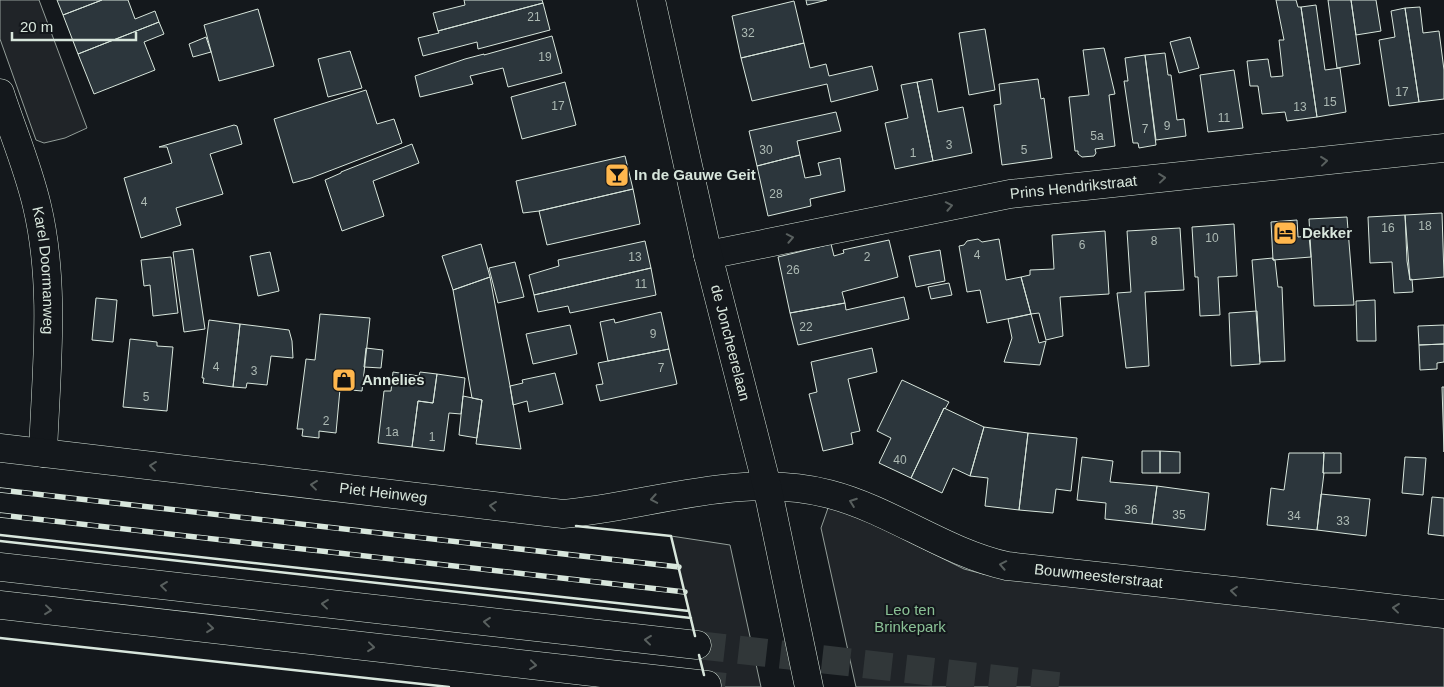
<svg xmlns="http://www.w3.org/2000/svg" width="1444" height="687" viewBox="0 0 1444 687" font-family="Helvetica,sans-serif">
<style>
.green{fill:#202428;stroke:#939e99}
.building{fill:#2c363c;stroke:#d8e6dc}
.lines{fill:none;stroke-linecap:round;stroke-linejoin:round}
.major-tunnel{stroke:#313739;stroke-width:28;stroke-dasharray:28 14;stroke-linecap:butt}
.minor-casing{stroke:#d8e6dc;stroke-width:29}
.major-casing{stroke:#d8e6dc;stroke-width:29}
.minor{stroke:#14181c;stroke-width:28}
.major{stroke:#14181c;stroke-width:28}
.rail-casing{stroke:#d8e6dc;stroke-width:5.5}
.rail{stroke:#14181c;stroke-width:4;stroke-dasharray:11;stroke-linecap:butt}
.wall{stroke:#d8e6dc;stroke-width:2.5}
.oneway{stroke:#59605f}
.labels{text-anchor:middle;stroke-width:4;stroke-linejoin:round;paint-order:stroke}
.number-label{font-size:12px;fill:#adbab4}
.poi-label{font-size:15px;font-weight:bold;fill:#d8e6dc;stroke:#14181c;text-anchor:start}
.street-label{font-size:15px;fill:#d8e6dc;stroke:#14181c}
.park-label{font-size:15px;fill:#8ac095;stroke:#14181c}
</style>
<rect width="100%" height="100%" fill="#14181c"/>
<path class="green" d="M0,0H39L87,128L65,138L44,143L36,140L0,39Z
M828,508L841,510L855,515L964,569L983,574L1444,624V687H856L821,528Z
M671,536L730,545L761,687H707Z"/>
<path class="building" d="M57,0H102L63,15Z
M102,0H128L135,19L155,11L159,22L78,54L63,15Z
M464,0H542L543,3L438,31L433,13L465,5Z
M806,0H827L807,5Z
M1276,0H1296L1298,7H1301L1317,117L1287,121L1285,112L1262,114L1258,86H1250L1247,61L1268,59L1271,77L1283,76L1279,40H1284Z
M1328,0H1351L1360,64L1337,68Z
M1351,0H1376L1381,31L1356,35Z
M794,1L804,43L741,58L732,16Z
M543,3L550,30L478,49L477,42L423,56L418,38L439,33L438,31Z
M1316,5L1325,70L1340,68L1346,112L1317,117L1301,7Z
M1420,7L1423,33L1439,31L1444,70V99L1419,102L1405,8Z
M1405,8L1419,102L1389,106L1379,40L1395,37L1391,11Z
M258,9L274,66L219,81L204,25Z
M159,22L164,34L144,42L155,70L94,94L78,54Z
M985,29L995,90L969,95L959,33Z
M552,36L562,73L508,87L503,68L470,76L473,84L420,97L415,76L465,59L484,54V55Z
M206,37L211,52L193,57L189,44Z
M1190,37L1199,68L1179,73L1170,42Z
M804,43L810,68L826,64L829,76L872,66L878,90L831,102L827,84L752,101L741,58Z
M1104,48L1115,94L1109,95L1115,146L1095,149L1096,153L1094,156L1082,157L1078,154V151H1075L1069,97L1089,95L1083,50Z
M350,51L362,88L328,97L318,59Z
M1165,53L1168,75H1171L1177,120L1184,119L1186,136L1156,140L1145,55Z
M1145,55L1156,145L1139,148L1138,143H1133L1124,81H1128L1125,58Z
M1234,70L1243,128L1208,132L1200,75Z
M932,79L938,112L963,107L972,153L933,161L917,82Z
M1038,79L1041,99L1044,98L1052,158L1002,165L994,105L1001,104L999,84Z
M565,82L576,125L522,139L511,97Z
M917,82L933,161L895,169L885,123L908,118L901,85Z
M366,90L377,124L394,119L402,143L311,178L293,183L274,119Z
M836,112L841,131L797,141L800,155L757,166L749,131Z
M234,125L237,126L242,144L210,154L223,194L176,208L181,225L141,238L124,178L172,163L167,147H159Z
M412,144L419,163L373,181L384,216L342,231L325,180L341,173V172Z
M800,155L805,178L821,175L818,163L840,158L845,191L810,199L811,206L768,216L757,166Z
M625,156L633,189L539,211L523,213L516,181Z
M633,189L640,224L547,245L539,211Z
M1442,213L1444,277L1410,280L1405,215Z
M1405,215L1407,261L1410,280L1412,279L1413,292L1394,293L1392,262L1370,263L1368,217Z
M1347,217L1354,305L1314,306L1309,219Z
M1297,220L1298,237L1309,236L1311,257L1273,260L1271,222Z
M1234,224L1237,276L1218,277L1220,315L1200,316L1198,277H1195L1192,227Z
M1180,228L1184,290L1145,292L1149,366L1126,368L1117,293L1131,292L1127,231Z
M1105,231L1109,294L1060,297L1063,336L1046,340L1039,313L1031,314L1021,277L1030,275V270L1054,269L1052,235Z
M978,239L982,242L999,239L1006,280L1021,277L1031,314L987,323L980,290L967,292L959,246L964,245L967,241Z
M889,240L898,277L842,292L845,303L790,313L778,257L831,244L834,256L844,253L843,250Z
M645,241L651,268L534,295L529,275L559,266L558,260Z
M481,244L490,277L453,290L442,256Z
M193,249L205,329L184,332L173,252Z
M940,250L945,281L916,287L909,256Z
M270,252L279,291L258,296L250,256Z
M171,257L178,313L153,316L150,285L144,286L141,260Z
M1273,258V260H1275L1278,287H1282L1285,361L1260,362L1252,260Z
M515,262L524,297L498,303L489,268Z
M651,268L656,295L570,313L568,306L538,312L534,295Z
M490,277L510,386L521,449L476,444L482,400L472,398L453,290Z
M949,283L952,295L931,299L928,287Z
M904,297L909,319L798,345L790,313L845,303L846,310Z
M96,298L117,300L113,342L92,340Z
M1375,300L1376,341H1357L1356,301Z
M1257,311L1260,364L1231,366L1229,313Z
M661,312L669,349L608,361L600,322L614,319L615,323Z
M320,314L370,318L362,391L340,389L336,433L319,431V438L302,436L303,429H297L306,359L315,360Z
M1031,314L1039,343L1046,341L1040,365L1004,362L1012,338L1008,319Z
M209,320L240,324L233,387L203,383L204,378H202Z
M240,324L289,330L292,341L293,358L271,356L267,385L247,383L246,388L233,387Z
M570,325L577,354L533,364L526,334Z
M1444,325V344L1419,345L1418,326Z
M130,339L157,342V346L173,347L167,411L123,407Z
M1444,344V362L1437,363V369L1420,370L1419,345Z
M366,348L383,350L381,368L364,367Z
M872,348L877,372L848,379L860,431L851,433L853,444L823,451L809,394L817,392L811,362Z
M669,349L677,384L600,401L596,385L603,384L598,363Z
M393,372L419,376L420,372L437,374L433,403L418,401L412,447L378,443L384,391H391Z
M555,373L563,404L529,412L527,401L513,405L510,386L523,383L522,380Z
M437,374L465,378L461,414L449,413L444,451L412,447L418,401L433,403Z
M902,380L949,402L945,409L944,408L911,478L879,463L891,438L877,431Z
M1442,387H1444V452Z
M463,396L482,400L477,438L459,435Z
M944,408L984,427L970,476L953,468L942,493L911,478Z
M984,427L1028,433L1019,510L985,506L988,478L970,476Z
M1028,433L1077,438L1071,491L1056,489L1053,513L1019,510Z
M1142,451H1160V473H1142Z
M1160,451L1180,452V473H1160Z
M1323,452L1324,453L1323,473H1324L1317,530L1267,525L1271,488L1284,490L1289,453H1323Z
M1324,453H1341V473H1323Z
M1082,457L1113,461L1110,482L1157,486L1152,524L1105,519L1106,503L1077,500Z
M1405,457L1426,458L1423,495L1402,493Z
M1157,486L1209,493L1205,530L1152,524Z
M1321,494L1370,499L1366,536L1317,530Z
M1432,497L1444,498V536L1428,534Z"/>
<g class="lines">
<path class="major-tunnel" d="M697,645L1066,687
M707,685L725,687"/>
<g class="minor-casing">
<g id="minor">
<path id="s1" d="M0,93C12,130 28,167 37,206C56,286 46,371 43,453"/>
<path id="s2" d="M708,255L1010,194L1444,148"/>
<path id="s3" d="M0,448L563,514C651,506 739,471 829,494C891,510 944,552 1007,566L1444,614"/>
</g>
</g>
<g class="major-casing">
<g id="major">
<path id="s4" d="M651,0L708,255L767,486L809,687"/>
<path d="M0,567L697,645"/>
<path d="M0,605L707,685"/>
</g>
</g>
<use href="#minor" class="minor"/>
<use href="#major" class="major"/>
<g class="rail-casing">
<path id="rail" d="M0,490L679,567
M0,515L685,592"/>
</g>
<use href="#rail" class="rail"/>
<path class="wall" d="M576,526L671,536L695,636
M0,535L689,611
M0,541L691,618
M0,638L449,687
M699,655L704,675"/>
</g>
<defs><path id="oneway-chevron" d="M-2-3.5L2.5 0L-2 3.5" fill="none" stroke-width="1.6" stroke-linecap="round" stroke-linejoin="round" transform="scale(1.25)"/></defs>
<g class="oneway">
<use href="#oneway-chevron" transform="translate(1324 161) rotate(-6)"/>
<use href="#oneway-chevron" transform="translate(1162 178) rotate(-6)"/>
<use href="#oneway-chevron" transform="translate(949 206) rotate(-11)"/>
<use href="#oneway-chevron" transform="translate(790 238) rotate(-11)"/>
<use href="#oneway-chevron" transform="translate(153 466) rotate(-173)"/>
<use href="#oneway-chevron" transform="translate(314 485) rotate(-173)"/>
<use href="#oneway-chevron" transform="translate(654 499) rotate(170)"/>
<use href="#oneway-chevron" transform="translate(853 502) rotate(-160)"/>
<use href="#oneway-chevron" transform="translate(493 506) rotate(-173)"/>
<use href="#oneway-chevron" transform="translate(1003 565) rotate(-169)"/>
<use href="#oneway-chevron" transform="translate(164 586) rotate(-173)"/>
<use href="#oneway-chevron" transform="translate(1234 591) rotate(-174)"/>
<use href="#oneway-chevron" transform="translate(325 604) rotate(-174)"/>
<use href="#oneway-chevron" transform="translate(1396 608) rotate(-174)"/>
<use href="#oneway-chevron" transform="translate(48 610) rotate(6)"/>
<use href="#oneway-chevron" transform="translate(487 622) rotate(-174)"/>
<use href="#oneway-chevron" transform="translate(210 628) rotate(6)"/>
<use href="#oneway-chevron" transform="translate(648 640) rotate(-174)"/>
<use href="#oneway-chevron" transform="translate(371 647) rotate(6)"/>
<use href="#oneway-chevron" transform="translate(533 665) rotate(6)"/>
</g>
<defs>
<g id="bar-square" transform="scale(1.25)"><rect x="-9" y="-9" width="18" height="18" rx="4" fill="#ffb74d" stroke="#14181c"/><path d="M-6-5H6L.8 .8V4.5H3.5V6h-7V4.5H-.8V.8Z" fill="#111"/></g>
<g id="hotel-square" transform="scale(1.25)"><rect x="-9" y="-9" width="18" height="18" rx="4" fill="#ffb74d" stroke="#14181c"/><path d="M-6-4.5h1.5V1H6V5H4.5V3h-9V5H-6ZM-4 0a1.8 1.8 0 1 1 3.6 0ZM.5 0V-2.5h3Q6-2.5 6 0Z" fill="#111"/></g>
<g id="shop-square" transform="scale(1.25)"><rect x="-9" y="-9" width="18" height="18" rx="4" fill="#ffb74d" stroke="#14181c"/><path d="M-5-2.5h2.3a2.7 3.5 0 0 1 5.4 0H5L5.5 6h-11ZM-1.5-2.5h3a1.5 2.3 0 0 0-3 0Z" fill="#111"/></g>
</defs>
<g fill-rule="evenodd">
<use href="#bar-square" x="617" y="175"/>
<use href="#hotel-square" x="1285" y="233"/>
<use href="#shop-square" x="344" y="380"/>
</g>
<g class="labels">
<g class="number-label">
<text x="534" y="21">21</text>
<text x="748" y="37">32</text>
<text x="545" y="61">19</text>
<text x="1402" y="96">17</text>
<text x="1330" y="106">15</text>
<text x="558" y="110">17</text>
<text x="1300" y="111">13</text>
<text x="1224" y="122">11</text>
<text x="1167" y="130">9</text>
<text x="1145" y="133">7</text>
<text x="1097" y="140">5a</text>
<text x="949" y="149">3</text>
<text x="766" y="154">30</text>
<text x="1024" y="154">5</text>
<text x="913" y="157">1</text>
<text x="776" y="198">28</text>
<text x="144" y="206">4</text>
<text x="1425" y="230">18</text>
<text x="1388" y="232">16</text>
<text x="1212" y="242">10</text>
<text x="1154" y="245">8</text>
<text x="1082" y="249">6</text>
<text x="977" y="259">4</text>
<text x="635" y="261">13</text>
<text x="867" y="261">2</text>
<text x="793" y="274">26</text>
<text x="641" y="288">11</text>
<text x="806" y="331">22</text>
<text x="653" y="338">9</text>
<text x="216" y="371">4</text>
<text x="661" y="372">7</text>
<text x="254" y="375">3</text>
<text x="146" y="401">5</text>
<text x="326" y="425">2</text>
<text x="392" y="436">1a</text>
<text x="432" y="441">1</text>
<text x="900" y="464">40</text>
<text x="1131" y="514">36</text>
<text x="1179" y="519">35</text>
<text x="1294" y="520">34</text>
<text x="1343" y="525">33</text>
</g>
<g class="poi-label">
<text x="634" y="180">In de Gauwe Geit</text>
<text x="1302" y="238">Dekker</text>
<text x="362" y="385">Annelies</text>
</g>
<g class="street-label">
<text dy="5" stroke="none"><textPath href="#s2" startOffset="372">Prins Hendrikstraat</textPath></text>
<text dy="5" stroke="none"><textPath href="#s1" startOffset="184">Karel Doormanweg</textPath></text>
<text dy="5" stroke="none"><textPath href="#s4" startOffset="352">de Joncheerelaan</textPath></text>
<text dy="5" stroke="none"><textPath href="#s3" startOffset="386">Piet Heinweg</textPath></text>
<text dy="5" stroke="none"><textPath href="#s3" startOffset="1120">Bouwmeesterstraat</textPath></text>
</g>
<g class="park-label">
<text x="910" y="615">Leo ten<tspan x="910" dy="17">Brinkepark</tspan></text>
</g>
</g>
<path d="M12 32v8h124v-8" fill="none" stroke="#d8e6dc" stroke-width="2.5"/>
<text x="20" y="32" font-size="15" fill="#d8e6dc" stroke="#14181c" stroke-width="4" paint-order="stroke">20 m</text>
</svg>
